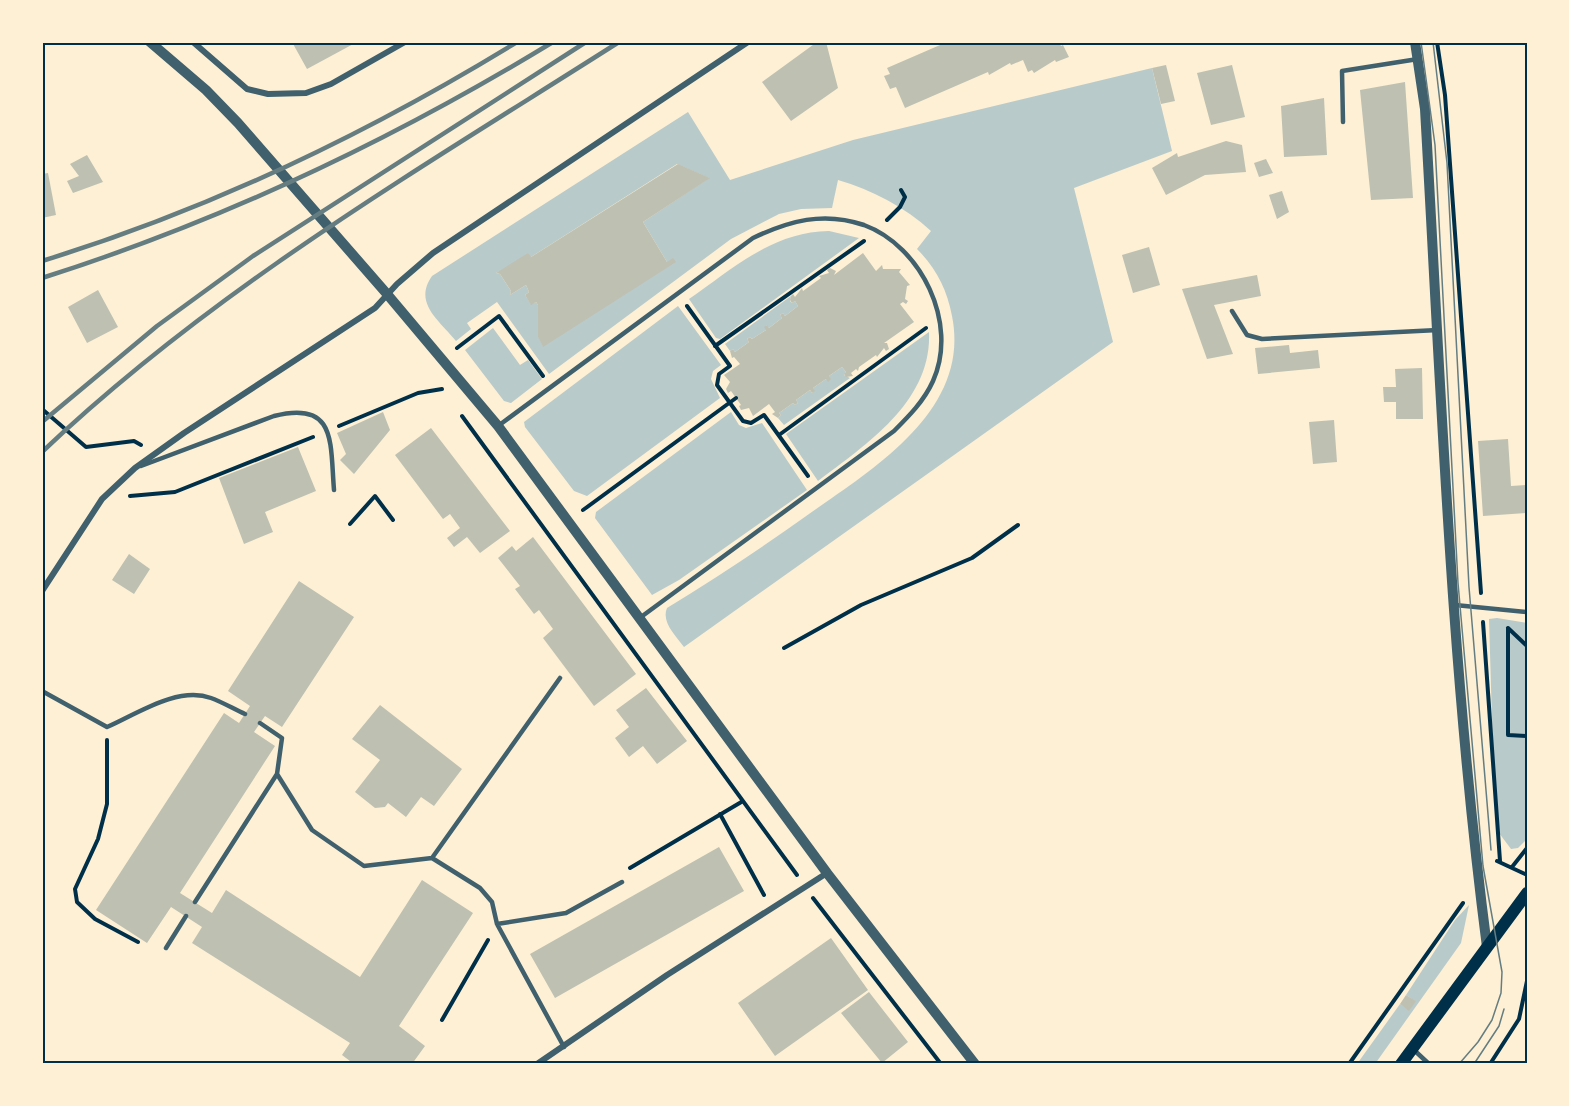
<svg xmlns="http://www.w3.org/2000/svg" width="1569" height="1106" viewBox="0 0 1569 1106" font-family="'Open Sans',sans-serif">
<style>
.green{fill:#b9caca;fill-rule:evenodd}
.building{fill:#bec0b2}
.lines{fill:none;stroke-linecap:round;stroke-linejoin:round}
.path{stroke:#003049;stroke-width:4}
.service{stroke:#3f606c;stroke-width:4.5}
.minor{stroke:#3f606c;stroke-width:6}
.tertiary{stroke:#3f606c;stroke-width:10}
.secondary{stroke:#003049;stroke-width:12}
.tram{stroke:#657d81;stroke-width:1.5}
.rail{stroke:#657d81;stroke-width:4.5}
.neatline{fill:none;stroke:#003049;stroke-width:2}
</style>
<rect width="100%" height="100%" fill="#fdf0d5"/>
<path class="green" d="M1152,68L1172,151L1074,188L1113,342L684,647C676,636 661,622 667,608C716,578 763,547 809,514C874,468 971,410 952,316C947,289 936,268 917,249L931,231C905,207 872,190 838,180L832,208L801,209L779,214L731,239L549,374L497,302L467,323L471,329L456,341C439,320 413,303 432,276L688,112L730,180L853,140ZM677,164L709,178L643,222L667,262L543,346L538,336V305L536,302L531,304L525,295L529,292L526,285L510,295L511,291L500,274L496,273L531,257Z
M829,231L859,238L720,339L716,338L689,299C734,268 772,232 829,231Z
M791,296L790,301L792,303L795,301L798,306L785,316L783,313L780,315L782,318L769,328L766,325V330L752,339L750,337L747,339L749,342L735,352L733,349L730,351L725,344Z
M678,306L721,365L713,371L711,379L720,398L587,496L574,491L525,427L524,422Z
M493,328L520,365L528,360L542,379L511,403L504,401L465,350Z
M929,332C932,401 868,443 818,481L786,434Z
M842,367L846,372L844,375L850,378L784,425L778,418L781,415L779,413L793,403L795,405L798,403L796,400L810,390L812,393L814,391L813,388L826,379L830,380L829,376Z
M731,412L739,425L746,428L762,423L807,490L679,580L652,595L595,518L596,512Z
M1497,618L1527,623V839L1518,848L1511,849L1499,833L1493,755L1489,619Z
M1469,905L1461,943L1375,1064H1357L1400,1004L1409,1010L1415,1001L1406,995L1455,920Z"/>
<path class="building" d="M292,42H357L307,69Z
M817,42H826L838,88L791,121L762,82Z
M947,42H1059L1061,46L1063,45L1069,57L1056,62L1055,60L1034,73L1032,70L1028,72L1023,60L1011,65L1010,63L989,75L988,72L905,108L896,87L890,89L884,76L890,74L887,68Z
M1166,65L1175,101L1161,104L1152,68Z
M1232,65L1245,117L1211,125L1197,73Z
M1405,82L1413,198L1371,200L1360,90Z
M1324,98L1327,155L1284,157L1281,106Z
M1226,141L1242,145L1246,172L1205,175L1166,195L1152,168L1177,153L1178,157Z
M87,155L103,182L73,193L67,181L79,176L70,164Z
M1266,159L1273,173L1259,177L1254,163Z
M678,164L710,178L643,222L667,262L673,258L676,262L543,347L538,337V305L536,302L531,305L525,295L529,292L526,285L510,295L511,291L500,274L496,273L528,253L531,257Z
M48,173L56,215L42,218V174Z
M1282,191L1289,212L1277,219L1269,195Z
M1149,247L1160,285L1133,293L1122,255Z
M863,253L876,271L882,265L883,269H901L899,272L910,285L907,286L905,299L908,301L906,304L903,302L900,304L914,322L884,343H887L889,349L886,351L884,348L877,357L876,355L859,367L858,371L856,369L851,373L853,376L846,377L844,374L846,372L842,367L829,376L831,379L828,382L826,379L813,388L815,391L812,393L810,390L796,400L798,403L795,405L793,403L779,413L781,415L778,418L772,414L775,412L769,404L753,416L749,408L741,410L739,406L741,405L731,391L728,393L726,389L730,382L724,375L740,364L734,357L732,358L730,351L733,349L735,352L749,342L747,339L750,337L752,339L766,330L764,327L767,325L769,328L782,318L780,315L783,313L785,316L798,306L795,301L792,303L790,300L791,296L793,294L795,297L802,288L803,291L821,278L819,276L829,273L827,270L830,268L836,271L834,275Z
M1257,275L1261,296L1214,305L1233,354L1207,359L1182,289Z
M98,290L118,327L87,343L68,307Z
M1289,345L1290,353L1318,350L1320,368L1258,374L1255,348Z
M1422,368L1423,419H1396V402H1384L1383,387H1396L1395,369Z
M383,412L390,430L354,474L340,460L346,454L337,433Z
M1334,420L1337,462L1313,464L1309,422Z
M431,428L510,531L480,553L467,537L454,547L447,538L460,528L450,514L443,519L395,455Z
M1508,439L1511,486L1527,485V513L1483,516L1478,441Z
M298,447L316,491L265,512L273,532L244,544L219,478Z
M533,537L636,674L594,706L543,638L553,629L539,610L534,614L515,589L520,586L498,558L512,546L516,551Z
M129,554L150,569L134,594L112,580Z
M299,581L354,617L282,727L265,716L254,732L275,746L180,893L212,913L226,890L360,977L422,880L473,913L399,1026L425,1046L412,1064H354L342,1055L350,1043L192,943L202,927L171,907L147,943L96,910L224,713L239,723L250,706L228,691Z
M646,688L687,741L657,764L643,746L629,757L615,738L629,727L616,710Z
M380,705L462,769L434,806L421,797L406,817L388,803L385,807L375,808L355,792L380,760L352,739Z
M719,847L744,891L555,998L530,954Z
M831,938L868,990L775,1056L738,1003Z
M869,992L908,1042L882,1063L841,1013Z
M1406,995L1416,1001L1409,1011L1400,1004Z"/>
<g class="lines">
<path class="path" d="M1437,42L1445,95L1481,593
M887,220L900,207L905,197L901,190
M687,306L730,366L719,374L717,385L743,421L751,423L764,415L808,476
M715,346L864,241
M457,348L499,316L543,376
M42,409L86,447L134,441L141,445
M462,416L797,875
M339,426L418,393L442,389
M779,435L926,328
M130,496L175,492L313,437
M583,510L736,398
M350,524L375,496L393,520
M1483,622L1500,861
M1508,628V735L1527,736
M1508,628L1527,646
M784,648L861,605L972,558L1018,525
M107,740V804L98,839L75,889L77,902L95,919L138,942
M720,814L764,895
M1497,861L1525,874
M1512,867L1527,848
M630,868L743,801
M813,898L941,1064
M442,1020L488,940
M104,1064H108
M1349,1064L1463,903
M1490,1064L1519,1019L1527,981"/>
<path class="service" d="M1343,122L1342,71L1418,59
M1232,311L1247,335L1262,339L1438,330
M498,426L753,238C789,221 823,211 864,225C921,246 959,323 933,381C924,401 909,416 894,431L641,617
M141,466L274,416C337,400 330,443 334,490
M1455,605L1527,612
M42,691L107,727C137,714 177,686 211,698C222,702 234,709 245,714
M260,723L282,738L277,774L312,830L364,866L432,858L480,888L492,902L497,924L564,1047
M432,858L560,678
M195,902L277,774
M497,924L566,913L622,882
M166,948L186,916
M1414,1050L1429,1064"/>
<path class="minor" d="M193,42L247,89L268,94L306,93L331,84L405,42
M42,591L102,499L135,468L184,433L375,308L397,284L433,253L748,42
M537,1064L667,975L827,873"/>
<path class="tertiary" d="M150,42L206,90L238,123L387,294L498,426L827,873L975,1064
M1415,42L1425,109C1441,388 1451,670 1487,947"/>
<path class="secondary" d="M1401,1064L1527,893"/>
<path class="tram" d="M1421,42L1435,145L1458,583L1483,866L1502,972L1501,993L1492,1020L1478,1042L1459,1064
M1433,42L1447,163L1469,587L1491,850
M1474,1064L1499,1026L1504,1009"/>
<path class="rail" d="M42,261C208,210 370,132 517,42
M42,278C222,221 392,140 553,42
M42,422L157,326L253,256L586,42
M42,452C216,287 418,170 619,42"/>
</g>
<rect width="1569" height="1106" fill="none" stroke="#fdf0d5" stroke-width="87"/>
<rect x="44" y="44" width="1482" height="1018" class="neatline"/>
</svg>
